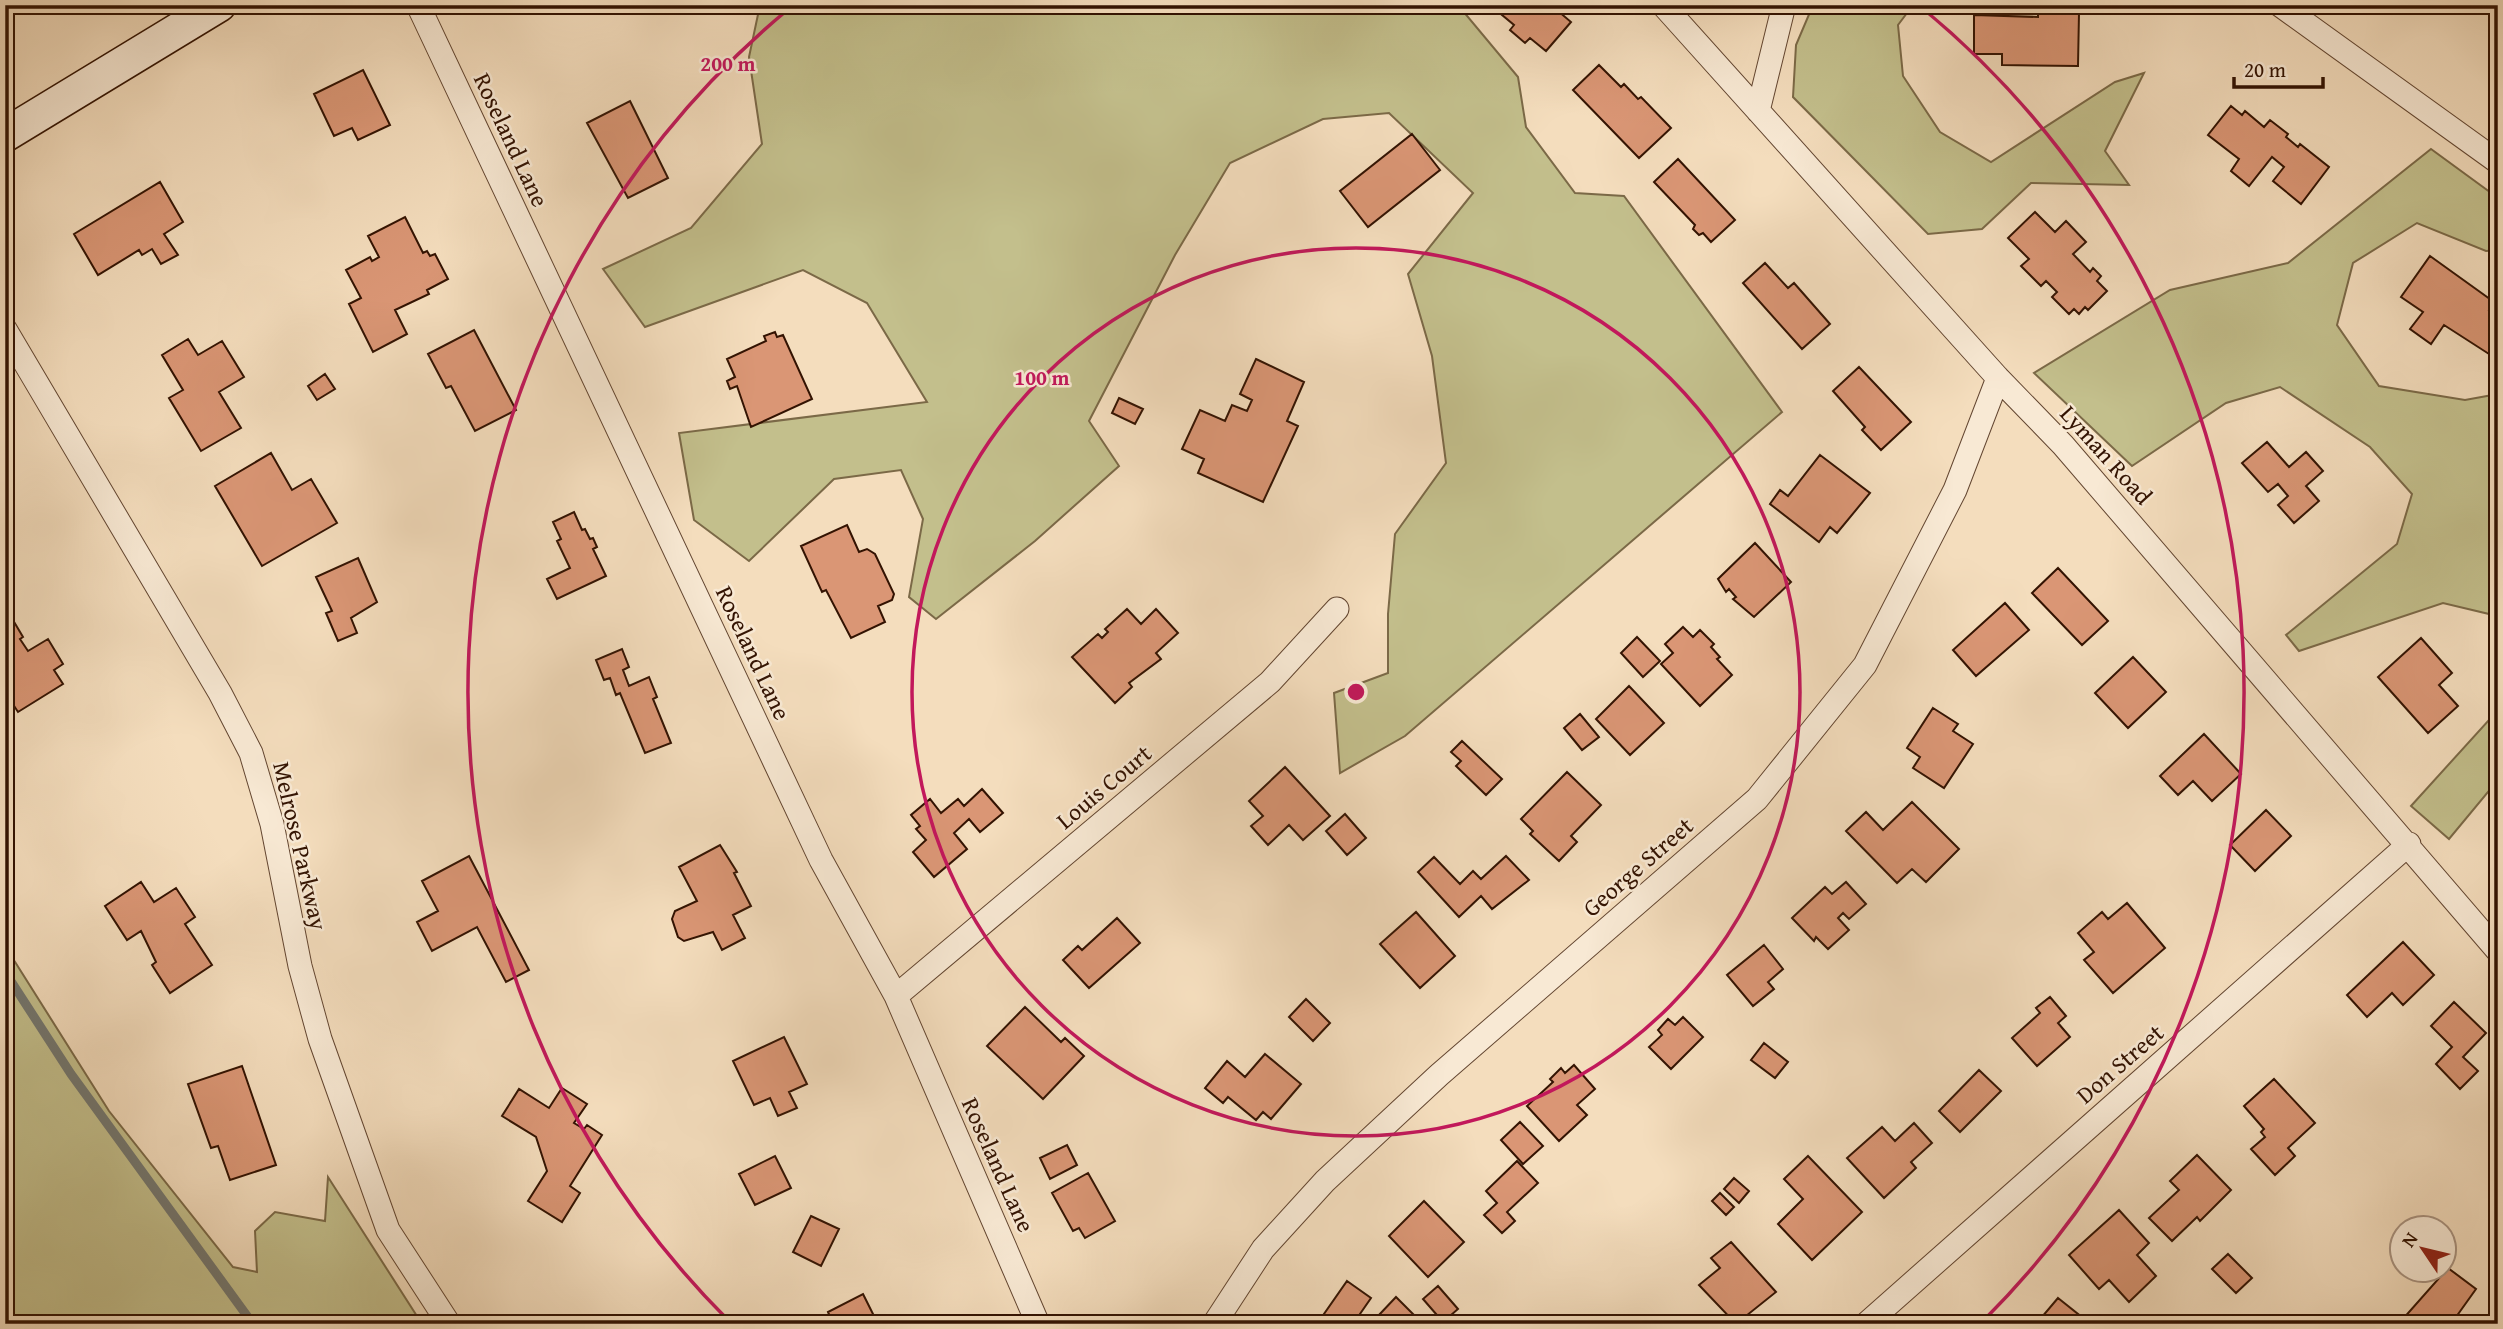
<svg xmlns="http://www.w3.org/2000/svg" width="2503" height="1329" viewBox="0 0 2503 1329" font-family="'Gentium Book Plus',serif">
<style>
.green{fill:#c3bf8c;stroke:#7b6947;stroke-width:2}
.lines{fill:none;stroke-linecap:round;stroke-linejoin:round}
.stream{stroke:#737770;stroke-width:9}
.building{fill:#da9675;stroke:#331302;stroke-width:2}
.minor-casing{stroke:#634631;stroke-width:25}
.secondary-casing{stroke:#331302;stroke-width:36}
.minor{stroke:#f8e9d4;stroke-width:23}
.secondary{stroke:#f8e9d4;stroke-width:33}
.ring{fill:none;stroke:#c2185b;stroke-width:3.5}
.labels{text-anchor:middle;stroke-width:5;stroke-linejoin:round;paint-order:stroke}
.street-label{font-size:24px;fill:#331302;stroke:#f8e9d4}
.centre{fill:#c2185b;stroke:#f8e9d4;stroke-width:3.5}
.ring-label{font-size:21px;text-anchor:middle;font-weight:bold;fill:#c2185b;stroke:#f8e9d4;stroke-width:5;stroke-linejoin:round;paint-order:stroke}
</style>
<rect width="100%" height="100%" fill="#f4ddbd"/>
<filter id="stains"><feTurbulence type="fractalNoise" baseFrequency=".00286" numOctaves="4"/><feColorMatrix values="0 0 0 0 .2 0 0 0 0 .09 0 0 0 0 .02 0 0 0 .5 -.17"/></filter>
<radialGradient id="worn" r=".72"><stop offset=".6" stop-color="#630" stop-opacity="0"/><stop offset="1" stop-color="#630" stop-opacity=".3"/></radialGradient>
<path class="green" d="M760,5H1458L1518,77L1526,127L1575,193L1624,196L1782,412L1405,736L1340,773L1334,693L1388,673V614L1395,534L1446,463L1432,356L1408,274L1473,193L1389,113L1323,119L1230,163L1175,255L1089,421L1119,466L1035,541L936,619L909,597L923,519L901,470L834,479L749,561L694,520L679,433L927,402L867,303L803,270L645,327L603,269L691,228L762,144L749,57Z
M1813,5H1913L1898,25L1903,76L1940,132L1991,162L2115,82L2144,73L2105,151L2129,185L2031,183L1982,229L1928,234L1793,97L1796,45Z
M2431,149L2498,198V250L2486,251L2417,223L2353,263L2337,325L2379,386L2465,400L2498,394V621L2493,615L2443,603L2299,651L2286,635L2397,544L2412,494L2370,447L2280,387L2226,403L2132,466L2034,373L2170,290L2288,263Z
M2498,710V780L2449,839L2411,806Z
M5,946L109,1111L233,1267L257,1272L255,1231L275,1212L325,1221L328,1177L422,1324H5Z"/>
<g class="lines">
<path class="stream" d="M5,972L71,1074L253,1324"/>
</g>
<path class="building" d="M1490,5H1551L1571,22L1546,51L1530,38L1525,43L1510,30L1514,25Z
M2038,12L2079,13L2078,66L2002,65V54H1974V15L2038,17Z
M1599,65L1621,87L1624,84L1638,99L1641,97L1671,128L1639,158L1573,90Z
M363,70L390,125L358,140L352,128L334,136L314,94Z
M630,101L668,178L628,198L587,123Z
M2231,106L2242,115L2245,111L2264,127L2270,120L2288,134L2286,137L2298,147L2300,144L2329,167L2301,204L2273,181L2284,167L2272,157L2249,186L2231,171L2239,159L2208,135Z
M1412,134L1440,170L1368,227L1340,191Z
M1678,159L1735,220L1711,242L1703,233L1699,235L1693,229L1695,225L1654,182Z
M160,182L183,222L164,234L178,255L161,264L152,249L142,255L139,250L98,275L74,234Z
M2035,212L2055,232L2066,221L2086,242L2073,254L2090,272L2093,268L2101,276L2097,281L2107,291L2088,310L2085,307L2079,314L2074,309L2069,314L2052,297L2057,292L2046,281L2041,286L2021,266L2029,259L2008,238Z
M405,217L423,253L427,251L430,256L435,254L448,279L427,290L429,294L395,310L407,334L373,352L349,304L361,298L346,270L370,257L372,261L379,257L368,236Z
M2430,256L2494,302L2489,310L2498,316V341L2489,354L2444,325L2431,344L2410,329L2423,312L2401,297Z
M1765,263L1788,288L1794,283L1830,324L1802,349L1743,283Z
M474,330L516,410L475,431L451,386L446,388L428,354Z
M775,332L777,337L783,335L812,399L751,427L737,386L730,389L727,381L735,377L727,359L766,341L764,336Z
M188,339L198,355L222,341L244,377L219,392L241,428L201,451L169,398L183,390L162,355Z
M1256,359L1304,382L1287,421L1298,426L1263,502L1198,473L1204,459L1182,449L1200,410L1225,421L1232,405L1247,411L1252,400L1240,394Z
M1859,367L1911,422L1881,450L1862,430L1865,427L1833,391Z
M325,374L335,389L317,400L308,386Z
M1119,398L1143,409L1135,424L1112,413Z
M2267,442L2289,467L2306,452L2323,471L2306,486L2319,501L2294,523L2278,505L2288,496L2278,484L2268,492L2242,463Z
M271,453L292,490L311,479L337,523L262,566L215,486Z
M1820,455L1870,493L1837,533L1830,527L1819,542L1770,504L1780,490L1788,496Z
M574,512L582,530L585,529L590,539L593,538L597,547L593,549L606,576L557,599L547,579L570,568L557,541L561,539L553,522Z
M847,525L859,552L867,549L875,554L894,594L892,600L878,606L885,622L851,638L826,590L822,592L801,546Z
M1755,543L1791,582L1754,617L1733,599L1736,597L1729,589L1726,592L1718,579Z
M358,558L377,602L351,618L357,633L338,641L326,613L332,611L316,577Z
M2058,568L2108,621L2082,645L2032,593Z
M2005,603L2029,630L1976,676L1953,650Z
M1127,609L1141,624L1156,609L1178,633L1156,653L1161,659L1129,683L1132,687L1115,703L1072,657L1098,634L1102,638L1108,632L1105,629Z
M7,610L23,637L20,639L28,651L48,639L63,664L54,670L63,684L18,712L5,692Z
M1683,627L1693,637L1700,630L1714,644L1711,647L1720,657L1717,659L1732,675L1700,706L1661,664L1673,653L1665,644Z
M1637,637L1660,661L1643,677L1621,653Z
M2421,638L2452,673L2439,685L2458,706L2428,733L2378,677Z
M622,649L629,667L623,670L629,686L649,677L657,697L653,699L671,743L645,753L620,693L616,695L610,678L604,680L596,660Z
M2133,657L2166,692L2128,728L2095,693Z
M1629,686L1664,723L1630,755L1596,719Z
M1933,708L1958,724L1953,731L1973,744L1944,788L1913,768L1920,757L1907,748Z
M1580,714L1599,737L1582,750L1564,728Z
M2204,734L2241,774L2212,801L2193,781L2178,795L2160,776Z
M1462,741L1502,779L1486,795L1456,766L1461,761L1451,752Z
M1285,767L1330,816L1303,840L1289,825L1268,845L1251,826L1263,816L1249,801Z
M1567,772L1601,805L1571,836L1577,842L1559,861L1530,834L1533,831L1521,819Z
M982,789L1003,813L980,832L969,819L954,833L967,849L934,877L913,852L926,840L916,829L920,826L911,815L930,799L941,813L958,799L964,806Z
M1912,802L1959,849L1926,882L1912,869L1897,883L1846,831L1866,812L1883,830Z
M2266,810L2291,836L2255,871L2230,845Z
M1345,814L1366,838L1347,855L1326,831Z
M720,845L737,872L734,873L751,906L733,915L745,938L722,950L713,932L684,941L678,937L672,919L675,911L697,901L679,867Z
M469,856L529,970L506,982L477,927L432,951L417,922L438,911L422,881Z
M1506,856L1529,880L1492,909L1481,896L1459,917L1418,872L1434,857L1460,884L1473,871L1481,879Z
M141,882L154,902L176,888L195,917L185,924L212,965L170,993L152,965L156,962L141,931L127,940L105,906Z
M1846,882L1866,904L1849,919L1843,913L1838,918L1849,930L1828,949L1816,937L1814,941L1792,918L1825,887L1832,894Z
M2127,903L2165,948L2113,993L2084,960L2094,952L2078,933L2102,912L2108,919Z
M1416,912L1455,956L1420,988L1380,944Z
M1117,918L1140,943L1089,988L1063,960L1078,946L1082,950Z
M2403,942L2434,975L2403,1005L2392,993L2367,1017L2347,995Z
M1764,945L1783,969L1768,982L1774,989L1753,1006L1727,975Z
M2050,997L2066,1016L2058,1023L2070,1037L2037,1066L2012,1038L2040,1013L2036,1008Z
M1306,999L1330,1023L1313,1041L1289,1017Z
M2454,1002L2486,1033L2463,1057L2478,1071L2460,1089L2436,1064L2452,1047L2431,1026Z
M1025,1007L1061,1042L1065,1038L1084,1056L1043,1099L987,1046Z
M1683,1017L1703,1037L1671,1069L1649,1047L1662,1035L1658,1030L1668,1019L1675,1025Z
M784,1037L807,1084L789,1092L797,1108L778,1116L770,1098L754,1105L733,1061Z
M1764,1043L1788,1062L1775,1078L1751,1060Z
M1265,1054L1301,1084L1271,1119L1263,1112L1256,1120L1228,1097L1223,1103L1205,1088L1227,1061L1245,1077Z
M1574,1065L1595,1089L1577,1105L1587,1115L1559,1141L1527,1106L1553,1082L1550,1079L1561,1068L1565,1073Z
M242,1066L276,1165L230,1180L218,1146L211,1148L188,1084Z
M1979,1070L2001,1091L1960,1132L1939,1111Z
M2274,1079L2315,1123L2288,1148L2295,1156L2275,1175L2251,1149L2265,1137L2261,1132L2264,1129L2244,1106Z
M562,1088L587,1104L574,1123L584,1129L587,1125L602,1135L570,1186L580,1193L562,1222L528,1201L547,1171L536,1137L502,1116L519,1089L549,1108Z
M1520,1122L1543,1146L1523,1164L1501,1140Z
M1914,1123L1932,1143L1911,1162L1916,1168L1884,1198L1847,1158L1882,1127L1895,1141Z
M1067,1145L1077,1165L1050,1179L1040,1158Z
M2197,1155L2231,1190L2200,1221L2197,1217L2172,1241L2149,1218L2179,1190L2170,1181Z
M775,1156L791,1188L755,1205L739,1174Z
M1808,1156L1862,1212L1812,1260L1778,1224L1803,1199L1784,1179Z
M1517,1161L1538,1183L1507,1212L1515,1221L1502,1233L1484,1215L1497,1203L1486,1191Z
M1088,1173L1115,1221L1085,1238L1079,1228L1073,1231L1052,1193Z
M1734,1178L1749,1191L1739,1203L1724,1189Z
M1720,1193L1734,1207L1726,1215L1712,1201Z
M1424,1201L1464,1242L1428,1277L1389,1236Z
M2119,1210L2149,1243L2137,1255L2156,1276L2129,1302L2109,1280L2099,1289L2069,1255Z
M811,1216L839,1229L821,1266L793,1252Z
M1731,1242L1776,1292L1736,1324L1699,1285L1720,1268L1711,1258Z
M2228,1254L2252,1278L2236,1293L2212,1269Z
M2448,1268L2476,1289L2451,1324H2406L2402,1320Z
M1347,1281L1371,1298L1353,1324H1317Z
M1438,1286L1458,1309L1443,1322L1423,1299Z
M863,1294L878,1324H833L828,1312Z
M1396,1297L1420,1321L1417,1324H1387L1378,1316Z
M2058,1298L2083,1318L2078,1324H2036Z"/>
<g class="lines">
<g class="minor-casing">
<path id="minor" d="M418,5L821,860L896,996L1038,1324
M1663,5L1998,378L2063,445L2498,951
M2280,5L2498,162
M1758,111L1784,5
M5,329L220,693L251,753L272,824L300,966L320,1039L388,1230L449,1324
M896,996L1270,682L1337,609
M1214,1324L1263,1249L1325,1181L1439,1075L1757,799L1865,665L1955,490L1998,378
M1866,1324L2409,844"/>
</g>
<g class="secondary-casing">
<path id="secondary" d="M5,135L219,5"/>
</g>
<use href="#minor" class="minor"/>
<use href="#secondary" class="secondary"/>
</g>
<g class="ring">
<circle cx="1356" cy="692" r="444"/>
<path d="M728 1320A888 888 0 0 1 791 7M1921 7A888 888 0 0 1 1984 1320"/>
</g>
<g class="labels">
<g class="street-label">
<text transform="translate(511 140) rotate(65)" y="8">Roseland Lane</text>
<text transform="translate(2106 455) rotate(48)" y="8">Lyman Road</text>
<text transform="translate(753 653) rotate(65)" y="8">Roseland Lane</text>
<text transform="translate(1104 787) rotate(-40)" y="8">Louis Court</text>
<text transform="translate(300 846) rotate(77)" y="8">Melrose Parkway</text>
<text transform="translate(1638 867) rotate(-41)" y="8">George Street</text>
<text transform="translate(2120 1064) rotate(-41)" y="8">Don Street</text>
<text transform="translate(998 1165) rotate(66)" y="8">Roseland Lane</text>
</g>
</g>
<circle cx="1356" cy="692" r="10" class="centre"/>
<g class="ring-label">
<text x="728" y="71">200 m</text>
<text x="1042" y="385">100 m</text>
</g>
<rect width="2503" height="1329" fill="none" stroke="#f4ddbd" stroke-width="28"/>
<rect x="7" y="7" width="2489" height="1315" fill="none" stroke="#331302" stroke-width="3.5"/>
<rect x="14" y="14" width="2475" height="1301" fill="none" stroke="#331302" stroke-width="2"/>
<g transform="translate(2423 1249) rotate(305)"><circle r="33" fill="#f8e9d4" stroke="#a99380" stroke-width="2"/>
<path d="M0-5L12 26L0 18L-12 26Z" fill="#8f2418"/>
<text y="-10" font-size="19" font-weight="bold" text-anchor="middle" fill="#331302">N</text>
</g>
<path d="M2234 77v10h89v-10" fill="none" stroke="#331302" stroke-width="3.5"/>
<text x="2244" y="77" font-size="21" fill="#331302" stroke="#f8e9d4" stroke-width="5" paint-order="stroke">20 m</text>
<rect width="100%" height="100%" filter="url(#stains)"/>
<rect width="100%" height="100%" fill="url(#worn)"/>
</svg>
